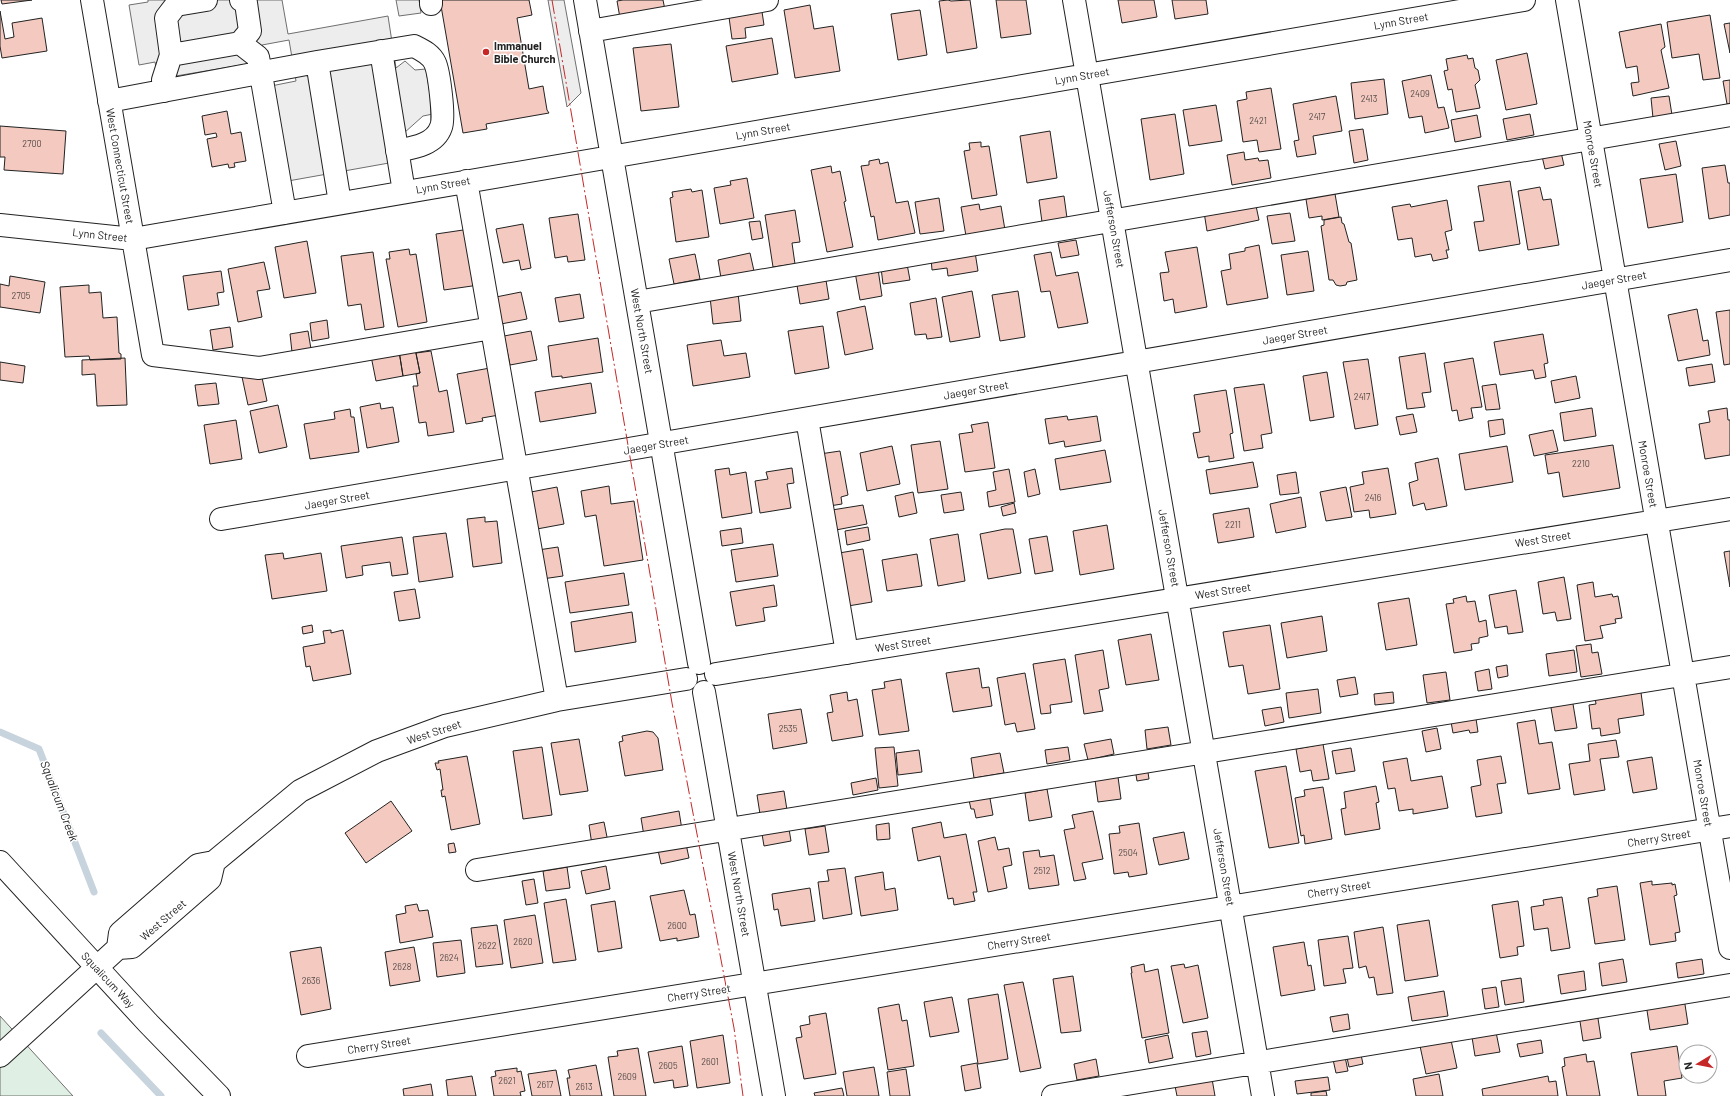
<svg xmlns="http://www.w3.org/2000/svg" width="1730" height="1096" viewBox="0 0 1730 1096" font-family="Barlow,sans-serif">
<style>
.green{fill:#e0efe3;stroke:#6f6f6f}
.parking{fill:#ededed;stroke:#6f6f6f}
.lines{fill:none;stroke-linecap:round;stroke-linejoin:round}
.stream{stroke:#c7d3dd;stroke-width:7}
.building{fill:#f3c9c0;stroke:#222}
.minor-casing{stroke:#222;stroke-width:24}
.minor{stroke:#fff;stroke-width:22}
.power{stroke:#c62828;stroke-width:1;stroke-dasharray:14 3 2 3;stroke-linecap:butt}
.poi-dot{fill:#c62828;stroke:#fff;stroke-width:1.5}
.labels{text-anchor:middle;stroke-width:3;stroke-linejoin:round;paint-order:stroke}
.number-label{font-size:9px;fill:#564c4a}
.street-label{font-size:11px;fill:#222;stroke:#fff}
.poi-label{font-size:11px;font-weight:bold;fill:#222;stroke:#fff;text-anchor:start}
.water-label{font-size:12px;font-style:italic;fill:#222;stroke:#fff}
</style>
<rect width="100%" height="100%" fill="#fff"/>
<path class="green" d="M0,1016L73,1096H0Z"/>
<path class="parking" d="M148,0H282L288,34L388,16L396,68L405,61L415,70L426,69L433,114L423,116L404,133L389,163L288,181L271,86L296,81L289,40L262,45L265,61L158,79L155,62L139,65L129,5L148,2Z
M396,0H419L421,13L399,16Z
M548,0H564L581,93L567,107Z"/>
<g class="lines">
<path class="stream" d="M0,732L39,749L94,892
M101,1033L161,1096"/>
</g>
<path class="building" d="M1,0H32L2,4Z
M440,0H529L532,15L517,18L529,89L543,86L547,110L549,113L486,124L487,129L463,133Z
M623,0H663L665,10L620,18L617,1Z
M948,0L951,1L970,0L977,48L947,53L939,1Z
M996,0H1026L1031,34L1001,38Z
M1118,0H1154L1157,17L1122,23Z
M1172,0H1206L1208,14L1175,19Z
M761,5L764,25L745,28L746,38L732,39L728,10Z
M810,5L814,29L833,26L840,71L795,78L784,10Z
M920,10L927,55L898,60L891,14Z
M0,11L5,39L14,37L12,23L42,18L47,51L2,58L0,46Z
M1710,15L1720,78L1703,80L1699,54L1672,58L1667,22Z
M1730,23V53L1724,24Z
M1661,24L1665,47L1661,50L1669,88L1633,96L1631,83L1639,82L1637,66L1626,68L1619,32Z
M772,38L778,74L732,82L726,46Z
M671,44L679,107L641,111L633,48Z
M1527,53L1537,104L1506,110L1496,60Z
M1467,55L1468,59L1473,58L1475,68L1478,70L1480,80L1475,85L1480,108L1456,112L1452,89L1448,90L1444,71L1448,70L1446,59Z
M1431,75L1438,108L1444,107L1449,128L1425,133L1422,116L1409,118L1402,81Z
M1384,79L1388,114L1355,119L1351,83Z
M1730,80V104H1727L1723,81Z
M1271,88L1281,149L1259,152L1257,140L1243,142L1237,101L1247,99L1246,92Z
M1336,96L1342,131L1313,136L1316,154L1297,157L1294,141L1299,140L1293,104Z
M1669,96L1672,115L1653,118L1651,98Z
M1216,105L1222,141L1189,146L1183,110Z
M227,111L231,134L241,132L246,161L234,163L235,167L229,168L228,164L212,167L207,139L217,137L216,133L205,135L202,116Z
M1175,114L1184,174L1150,180L1141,119Z
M1530,114L1534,135L1507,140L1503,119Z
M1477,115L1481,137L1455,142L1451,120Z
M0,126L66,131L63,174L4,170L5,157H0Z
M1363,129L1368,160L1354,163L1349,131Z
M1050,131L1057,178L1027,183L1020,136Z
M1676,141L1681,166L1665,170L1659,144Z
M981,142V147L989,146L997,195L972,199L964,151L970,150L969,143Z
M1560,148L1564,165L1545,169L1541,152Z
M1244,152L1245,160L1258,158L1259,161L1268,160L1271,178L1232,185L1227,155Z
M879,159L880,164L888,162L896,203L908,201L915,233L878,240L874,216L871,217L861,166L869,165V161Z
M1725,165L1728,183H1730V215L1709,219L1702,168Z
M831,166L832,173L840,171L846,201L844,202L853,247L827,252L811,170Z
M1676,174L1683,222L1648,228L1640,179Z
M747,178L754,218L720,224L714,188L731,185L730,181Z
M1510,181L1520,244L1479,251L1474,222L1484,221L1478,186Z
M1540,187L1543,200L1551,199L1559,245L1528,250L1518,191Z
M1334,188L1339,217L1322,220V216L1309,218L1305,193Z
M691,189L692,192L702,190L709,237L676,242L670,198L673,197L672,192Z
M1064,196L1067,218L1042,222L1039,200Z
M939,198L944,231L920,234L915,202Z
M1447,200L1452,230L1445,232L1449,250H1446L1448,258L1433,261L1431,254L1415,257L1412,238L1398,240L1392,207L1410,204L1411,207Z
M1255,201L1259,220L1207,231L1204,212Z
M979,204L980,210L1001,206L1005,230L966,236L961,207Z
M795,210L800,242L792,243L795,264L773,267L765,215Z
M1290,213L1295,241L1272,244L1267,216Z
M578,214L585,260L568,262L567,256L555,258L549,218Z
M1341,217L1342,223L1344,224L1349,242L1351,243L1357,280L1347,282L1346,285L1340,286L1336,285L1333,280H1329L1321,226L1324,225V220Z
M760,221L763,238L752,240L749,222Z
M523,224L531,268L521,270L519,260L503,263L496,229Z
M470,229L479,285L444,290L436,234Z
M1076,240L1079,255L1061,258L1058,243Z
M307,241L316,293L284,298L275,247Z
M1259,245L1268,298L1227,305L1221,271L1231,269L1229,254L1245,251V248Z
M1197,247L1207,307L1175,313L1173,299L1164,301L1160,273L1169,272L1165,252Z
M409,249L410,255L416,254L427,322L398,327L386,259H390L389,252Z
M1308,251L1314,291L1287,295L1281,255Z
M373,252L384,327L365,330L361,304L348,306L341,256Z
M975,252L978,271L948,276L947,268L932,270L931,258Z
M1051,252L1056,276L1078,272L1088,323L1058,328L1050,291L1041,292L1034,255Z
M750,253L754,271L721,278L718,260Z
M695,254L700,279L674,284L669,259Z
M264,262L270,289L257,291L262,317L238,322L228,269Z
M907,264L910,280L883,284L881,268Z
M878,269L882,296L860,300L855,272Z
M221,271L224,292L217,293L219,305L188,310L183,276Z
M825,274L829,299L800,304L796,279Z
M10,276L45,282L40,313L0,307V284L9,286Z
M89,285V293L101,292L103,318L117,317L119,353L121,354V359L90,360L89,356L65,357L60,287Z
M972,291L980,337L950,342L942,297Z
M1018,291L1025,337L1000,341L992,295Z
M521,292L527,319L501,324L496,297Z
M738,293L741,321L713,324L710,297Z
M580,294L584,318L559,322L555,298Z
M936,298L942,337L927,339L926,334L915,335L910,303Z
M865,306L873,349L845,355L837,312Z
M1697,309L1703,341L1708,340L1710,355L1678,361L1668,315Z
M1730,310V364L1724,365L1716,312Z
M327,320L329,338L312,341L310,323Z
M823,326L829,368L795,374L788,331Z
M230,327L233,347L213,350L210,330Z
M308,331L311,349L292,352L290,334Z
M531,331L537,360L510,365L504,336Z
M1543,334L1548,363L1544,364L1546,377L1535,379L1533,370L1500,375L1494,342Z
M598,338L603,372L562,378V376L552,377L548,346Z
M721,340L724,356L746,353L750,377L693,386L687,345Z
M415,349L420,373L403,376L399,351Z
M399,351L403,376L376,381L371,356Z
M431,351L439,392L447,390L454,432L428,436L426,422L419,423L413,386H418L416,374L420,373L416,353Z
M1425,353L1431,392L1422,393L1425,407L1407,409L1399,357Z
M125,358L127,405L97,406L95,374L82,375V360Z
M1473,358L1482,407L1471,408L1473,418L1459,421L1457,410L1452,411L1444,363Z
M1368,359L1378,425L1355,429L1343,362Z
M0,362L25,366L23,383L0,380Z
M1712,364L1715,382L1689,386L1686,368Z
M490,368L499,415L482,418L483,421L466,424L457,374Z
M1327,372L1334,417L1310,421L1303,376Z
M261,373L267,401L248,405L242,377Z
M1576,376L1580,398L1555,403L1551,381Z
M216,383L219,404L198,406L195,385Z
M591,383L596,413L540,422L535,392Z
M1264,384L1272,433L1261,435L1263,448L1244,451L1234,388Z
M1496,384L1500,409L1486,410L1482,386Z
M1226,390L1233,433L1230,434L1234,458L1209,462V456L1198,458L1193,433L1200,432L1194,395Z
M380,403L381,409L393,407L399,442L367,448L360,407Z
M278,405L287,447L259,453L250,411Z
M1592,408L1596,436L1564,441L1560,413Z
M1727,408L1728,420H1730V455L1705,459L1699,424L1710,422L1708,411Z
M350,409L351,417H354L359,452L310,459L304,424L335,419L334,412Z
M1413,414L1417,432L1400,435L1396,417Z
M1067,416L1068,420L1097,416L1101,441L1065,447L1064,441L1049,444L1045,419Z
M1503,419L1505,434L1490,437L1488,421Z
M236,420L242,459L210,464L204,425Z
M988,422L995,468L965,472L959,434L973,432L971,425Z
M1553,430L1558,451L1534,456L1529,435Z
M940,441L948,489L918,493L911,445Z
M1613,445L1620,488L1563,497L1559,472L1548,474L1545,455Z
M892,446L900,484L867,491L860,453Z
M1507,446L1513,482L1465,490L1459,454Z
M1105,450L1111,482L1060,490L1055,459Z
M840,451L848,495L841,497L842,504L823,507L813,455Z
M1438,458L1447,506L1426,510L1424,503L1413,506L1409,483L1418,480L1415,463Z
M1253,462L1258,487L1210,494L1206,470Z
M729,468L730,475L746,472L752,513L722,518L715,470Z
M792,468L794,483L787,484L791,508L760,513L755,481L768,479L766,472Z
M1388,468L1396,514L1370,518L1369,510L1354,512L1350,487L1364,484L1362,472Z
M1009,469L1015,502L989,507L987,492L996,490L993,472Z
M1035,469L1040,494L1028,497L1024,472Z
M1296,472L1299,493L1280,495L1277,475Z
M609,486L611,504L634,501L643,560L604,566L596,515L585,517L581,491Z
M557,487L564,524L537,529L531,492Z
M1346,487L1352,517L1326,521L1320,492Z
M913,492L917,513L899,517L895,496Z
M961,492L964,510L944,513L941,495Z
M1301,497L1306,527L1276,533L1270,504Z
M1014,503L1016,513L1003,516L1001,507Z
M863,505L867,524L836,530L832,510Z
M1249,508L1254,537L1218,543L1213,514Z
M485,517V522L497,521L502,563L473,567L467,519Z
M1107,525L1114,569L1080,575L1073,531Z
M868,527L870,540L847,545L845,531Z
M741,528L743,543L722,546L720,531Z
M1005,529H1013L1021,573L988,579L980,534Z
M446,533L453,577L419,582L413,537Z
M958,534L965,581L938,586L930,539Z
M1047,536L1053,571L1035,574L1029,539Z
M402,537L408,574L392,576L390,562L362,566L363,575L346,578L341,546Z
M773,544L778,576L736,582L731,550Z
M558,547L563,576L542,579L538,550Z
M863,549L872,602L842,607L833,554Z
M1730,551V587L1724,552Z
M283,553L284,559L321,553L327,591L272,599L265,555Z
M917,554L922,586L887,591L882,560Z
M624,573L629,605L570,613L565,582Z
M1564,577L1571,619L1557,621L1555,612L1543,614L1538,582Z
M1593,582L1595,597L1612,594L1613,597L1618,596L1622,618L1615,619L1616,623L1600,626L1603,638L1585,641L1577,585Z
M774,585L777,606L763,608L765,621L736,626L730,592Z
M415,589L420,618L399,621L394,592Z
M1516,590L1523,632L1508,634L1507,626L1495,628L1489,595Z
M1466,596L1467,602L1475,601L1479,622L1486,620L1488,636L1479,638V643L1471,644L1472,650L1454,653L1446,604L1454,603L1453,599Z
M1409,598L1417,645L1386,650L1378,603Z
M632,612L636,642L575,652L571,622Z
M1322,616L1327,651L1287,658L1281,623Z
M312,625L313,632L303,634L302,627Z
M1270,625L1280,689L1248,694L1243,665L1229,667L1223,632Z
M331,630V633L343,630L351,674L313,681L310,666L306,667L303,647L325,643L323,631Z
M1151,634L1159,680L1126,685L1118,640Z
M1591,644L1592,653L1598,652L1602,674L1581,677L1576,646Z
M1103,650L1109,688L1099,690L1103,711L1084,714L1075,655Z
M1574,650L1577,672L1549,676L1546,654Z
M1065,659L1072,702L1050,705L1051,713L1041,714L1033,664Z
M1507,665L1508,676L1498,678L1496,667Z
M979,668L982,688L989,687L992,706L953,712L946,673Z
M1489,669L1492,689L1478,691L1475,672Z
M1446,672L1450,700L1427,703L1423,675Z
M1025,673L1035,729L1017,732L1015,723L1005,725L997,678Z
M1355,677L1358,694L1340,697L1337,680Z
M901,679L909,731L879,735L872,690L885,688L884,682Z
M1640,685L1644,715L1618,719L1620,733L1601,736L1600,728L1592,729L1589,705L1596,704L1594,691Z
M1318,689L1321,713L1289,718L1286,693Z
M847,692L848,701L857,699L863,736L832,741L827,713L833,712L830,695Z
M1393,692L1394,703L1375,705L1374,694Z
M1572,698L1577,728L1555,731L1550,702Z
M1281,707L1284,722L1265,726L1262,710Z
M801,709L807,743L773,749L768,714Z
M1475,712L1478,732L1470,733L1469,730L1453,733L1450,716Z
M1535,720L1539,744L1552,742L1560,789L1528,794L1517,723Z
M1168,727L1171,745L1147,749L1145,730Z
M1437,728L1441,749L1426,752L1422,731Z
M647,731L653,732L658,738L663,770L625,776L619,742L623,741L622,736Z
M579,739L588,791L560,795L551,743Z
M1111,739L1114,754L1088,760L1084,744Z
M1616,740L1619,757L1600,759L1605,790L1574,795L1569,764L1590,761L1588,744Z
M1323,744L1329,779L1313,781L1311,770L1300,772L1296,749Z
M542,747L552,815L523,819L513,751Z
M894,747L898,786L879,788L875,748Z
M1068,747L1070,760L1047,764L1045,750Z
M1351,748L1355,771L1336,774L1332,751Z
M919,750L922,772L898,775L896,753Z
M1000,753L1004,773L974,778L971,758Z
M467,756L480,824L451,830L445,796L442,797L441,790H443L440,769L437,770L435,763H439L438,761Z
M1501,756L1506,783L1497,784L1502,813L1476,817L1471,787L1481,785L1477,760Z
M1652,757L1657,789L1633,793L1627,761Z
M1407,758L1411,781L1442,776L1448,808L1413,814V809L1399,811L1395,788L1388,789L1383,762Z
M1147,766L1149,779L1137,781L1135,769Z
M1286,766L1299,843L1269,848L1255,771Z
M1118,777L1121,799L1098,802L1095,780Z
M876,778L878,790L853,795L851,783Z
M1376,786L1379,802L1376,803L1380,829L1345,835L1341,809L1346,808L1344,792Z
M1323,787L1332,839L1305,844L1304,835L1301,836L1295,798L1305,796L1304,790Z
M1047,789L1052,817L1029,821L1025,793Z
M784,791L787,810L760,814L757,795Z
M989,793L993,815L976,818L974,809H971L968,796Z
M391,801L412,831L366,863L345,833Z
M679,811L682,830L644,836L641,818Z
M1093,811L1103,859L1082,863L1086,879L1074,881L1064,830L1075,828L1072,815Z
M604,822L608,842L592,845L589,825Z
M941,822L944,838L966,834L977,892H973L975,901L954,905L953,898L948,899L940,856L918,861L912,828Z
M788,823L791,841L764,846L761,828Z
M889,823L890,839L877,840L876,825Z
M1139,823L1147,874L1129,877L1128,872L1114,874L1109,834L1120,833L1119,826Z
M825,826L829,852L809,855L805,829Z
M1184,832L1189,859L1159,865L1153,838Z
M995,837L998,850L1009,848L1012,865L1003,867L1007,888L988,892L978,841Z
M454,843L456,852L449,853L448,844Z
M686,844L689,858L661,864L658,850Z
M1039,850L1040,857L1054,855L1059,885L1029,889L1023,852Z
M606,866L610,889L586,894L581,871Z
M567,867L570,888L546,891L543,871Z
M845,868L852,914L823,919L818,882L829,881L827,870Z
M883,872L885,890L895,888L898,910L861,916L855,877Z
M534,879L538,903L526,905L522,881Z
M1652,881V885L1672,883V885L1675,884L1677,895L1674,896L1680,932L1675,933L1676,941L1650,945L1640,883Z
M1617,886L1625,940L1595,944L1588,898L1598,896L1597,889Z
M810,888L815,921L781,926L778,909L774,910L772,894Z
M684,890L690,915L695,914L699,937L677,941V938L660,941L650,896Z
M1562,897L1570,948L1551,951L1548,928L1534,930L1531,907L1544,905L1543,900Z
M566,899L576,960L553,963L544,903Z
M615,901L622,948L598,952L591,905Z
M1518,901L1524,946L1517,947L1518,955L1500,958L1492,905Z
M417,904L419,911L428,910L433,937L400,943L396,915L406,913L405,906Z
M535,915L543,963L511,968L504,920Z
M1429,920L1438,976L1405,981L1397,925Z
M497,925L503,964L476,967L471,928Z
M1383,927L1393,993L1377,995L1374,977L1369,978L1366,966L1359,968L1354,932Z
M1348,936L1353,968L1343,969L1346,983L1324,986L1318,940Z
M461,940L465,973L437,977L433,943Z
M1304,942L1308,966L1311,965L1315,990L1281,996L1273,947Z
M321,947L331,1009L301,1015L290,952Z
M414,947L420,981L390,986L385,952Z
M1623,959L1627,982L1602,986L1599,963Z
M1702,959L1704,974L1678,978L1676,963Z
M1144,964L1145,972L1158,969L1169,1033L1142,1038L1131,973H1132L1131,967Z
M1184,964L1185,968L1198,965L1208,1018L1183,1023L1171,966Z
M1584,971L1586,990L1561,994L1558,975Z
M1073,976L1081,1031L1061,1033L1053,979Z
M1521,978L1524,1002L1505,1005L1501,981Z
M1023,982L1041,1068L1020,1072L1004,985Z
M1496,987L1499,1007L1485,1009L1482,989Z
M1444,991L1448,1016L1412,1021L1408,997Z
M998,994L1008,1059L978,1064L968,999Z
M952,997L959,1032L930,1037L924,1002Z
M1684,998L1688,1024L1650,1030L1646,1004Z
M899,1004L902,1021L907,1020L914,1066L888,1070L878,1008Z
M1597,1012L1601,1038L1583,1041L1579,1015Z
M826,1013L836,1074L804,1079L796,1038L802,1037L800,1026L810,1024L809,1016Z
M1348,1014L1350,1029L1333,1032L1330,1017Z
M1495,1027L1500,1052L1475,1056L1471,1031Z
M1207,1031L1211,1054L1196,1057L1192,1033Z
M723,1035L730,1083L697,1088L690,1041Z
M1168,1035L1173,1058L1149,1063L1145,1040Z
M1451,1040L1457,1068L1426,1074L1420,1046Z
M1541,1040L1543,1053L1520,1057L1517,1044Z
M682,1046L688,1086L674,1088L673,1080L654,1083L648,1052Z
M1677,1046L1682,1078L1664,1081L1666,1096H1638L1631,1053Z
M638,1048L646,1096H614L608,1057L618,1056L617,1051Z
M1360,1050L1363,1064L1349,1067L1346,1053Z
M1344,1052L1348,1071L1336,1073L1332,1055Z
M1586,1054L1587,1062L1594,1061L1600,1096H1567L1562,1067L1565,1066L1564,1058Z
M1096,1059L1099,1076L1077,1080L1074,1064Z
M977,1063L981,1088L965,1091L961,1066Z
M596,1065L602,1096H570L567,1078H570L568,1070Z
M874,1067L879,1096H847L843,1072Z
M517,1068V1072L521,1071L525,1091L520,1092L521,1096H494L491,1077L496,1076L495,1071Z
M906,1069L910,1096H890L887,1072Z
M556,1070L561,1096H532L528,1074Z
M1211,1073L1215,1096H1177L1174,1081Z
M1439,1074L1443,1096H1416L1413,1079Z
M472,1076L476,1096H448L446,1080Z
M1548,1076L1549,1082L1556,1081L1558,1096H1483L1482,1089Z
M1328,1077L1330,1090L1297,1094L1295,1081Z
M431,1084L433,1096H404L403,1089Z
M842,1088L844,1096H815L814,1093Z
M1326,1091L1327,1096H1311V1093Z"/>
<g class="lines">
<g class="minor-casing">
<path id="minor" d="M92,0L153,355L259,368L492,328
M431,0V4
M585,0L699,663
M1074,0L1263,1096
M1567,0L1730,948
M590,31L767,0
M240,43L258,57L285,213
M381,51L404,192
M171,55L240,43L250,31L246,3L241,0
M317,62L340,203
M164,91L163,80L171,55L166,18L176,5L206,0
M109,101L317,62L414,46C422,50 431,54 435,63C439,72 445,118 441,127C435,145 412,148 397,151
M466,181L557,700
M0,225L133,239L1524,0
M637,302L1730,115
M807,419L847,653
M221,519L1730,260
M716,674L1730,509
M704,692L774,1096
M0,862L148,1023L219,1096
M477,870L1730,667
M118,948L120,933L198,865L214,862L300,791L377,751L445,726L557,700L686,679
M0,1056L118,948L132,947L210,879L214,862
M308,1056L1730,826
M1053,1096L1730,985"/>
</g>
<use href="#minor" class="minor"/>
<path class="power" d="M552,0L672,703L734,1028L743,1096"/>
</g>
<circle class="poi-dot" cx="486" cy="52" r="4"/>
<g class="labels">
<g class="number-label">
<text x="1420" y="97">2409</text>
<text x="1369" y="102">2413</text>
<text x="1317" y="120">2417</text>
<text x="1258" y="124">2421</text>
<text x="32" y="147">2700</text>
<text x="21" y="299">2705</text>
<text x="1362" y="400">2417</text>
<text x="1581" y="467">2210</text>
<text x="1373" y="501">2416</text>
<text x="1233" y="528">2211</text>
<text x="788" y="732">2535</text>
<text x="1128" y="856">2504</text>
<text x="1042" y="874">2512</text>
<text x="677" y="929">2600</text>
<text x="523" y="945">2620</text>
<text x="487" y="949">2622</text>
<text x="449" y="961">2624</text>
<text x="402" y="970">2628</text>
<text x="311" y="984">2636</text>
<text x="710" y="1065">2601</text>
<text x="668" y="1069">2605</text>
<text x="627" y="1080">2609</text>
<text x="507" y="1084">2621</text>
<text x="545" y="1088">2617</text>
<text x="584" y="1090">2613</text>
</g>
<g class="street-label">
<text transform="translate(1401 21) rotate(-10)" y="4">Lynn Street</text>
<text transform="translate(1082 76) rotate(-10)" y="4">Lynn Street</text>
<text transform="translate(763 131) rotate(-10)" y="4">Lynn Street</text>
<text transform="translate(1593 154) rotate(80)" y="4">Monroe Street</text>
<text transform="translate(120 166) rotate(80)" y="4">West Connecticut Street</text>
<text transform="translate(443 185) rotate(-10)" y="4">Lynn Street</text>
<text transform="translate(1114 229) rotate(80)" y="4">Jefferson Street</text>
<text transform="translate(100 235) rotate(6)" y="4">Lynn Street</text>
<text transform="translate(1614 280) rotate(-10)" y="4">Jaeger Street</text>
<text transform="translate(642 331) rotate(80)" y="4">West North Street</text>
<text transform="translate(1295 335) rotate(-10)" y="4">Jaeger Street</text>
<text transform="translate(976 390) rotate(-10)" y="4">Jaeger Street</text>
<text transform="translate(656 445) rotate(-10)" y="4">Jaeger Street</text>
<text transform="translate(1648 474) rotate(80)" y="4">Monroe Street</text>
<text transform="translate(337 500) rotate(-10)" y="4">Jaeger Street</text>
<text transform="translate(1543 539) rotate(-9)" y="4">West Street</text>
<text transform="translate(1169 548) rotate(80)" y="4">Jefferson Street</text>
<text transform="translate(1223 591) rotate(-9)" y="4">West Street</text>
<text transform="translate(903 644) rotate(-9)" y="4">West Street</text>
<text transform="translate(434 732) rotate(-18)" y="4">West Street</text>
<text transform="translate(1703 793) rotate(80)" y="4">Monroe Street</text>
<text transform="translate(1659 838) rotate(-9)" y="4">Cherry Street</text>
<text transform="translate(1224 867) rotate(80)" y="4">Jefferson Street</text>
<text transform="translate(1339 889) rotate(-9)" y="4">Cherry Street</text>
<text transform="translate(739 894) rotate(80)" y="4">West North Street</text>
<text transform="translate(163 920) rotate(-41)" y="4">West Street</text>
<text transform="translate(1019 941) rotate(-9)" y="4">Cherry Street</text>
<text transform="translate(108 980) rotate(47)" y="4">Squalicum Way</text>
<text transform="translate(699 993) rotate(-9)" y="4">Cherry Street</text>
<text transform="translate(379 1045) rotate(-9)" y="4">Cherry Street</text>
</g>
<g class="poi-label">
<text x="494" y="50">Immanuel<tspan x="494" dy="13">Bible Church</tspan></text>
</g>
<g class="water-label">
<text transform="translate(59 801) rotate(69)" y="4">Squalicum Creek</text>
</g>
</g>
<g transform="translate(1698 1064) rotate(260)"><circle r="19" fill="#ffffff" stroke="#a7a7a7"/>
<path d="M0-3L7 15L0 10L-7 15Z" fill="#c62828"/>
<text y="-6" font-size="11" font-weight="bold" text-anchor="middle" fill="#222222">N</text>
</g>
</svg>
